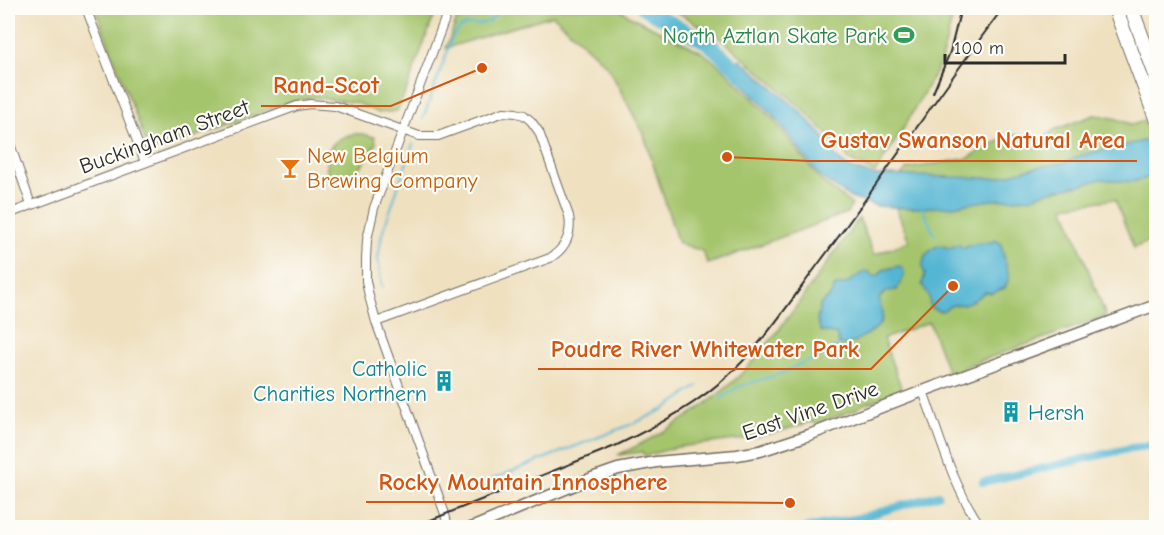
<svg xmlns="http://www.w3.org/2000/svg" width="1164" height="535" viewBox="0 0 1164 535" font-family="'Comic Neue',sans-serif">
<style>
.green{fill:#a5c56d;stroke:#68784c;stroke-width:1.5}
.water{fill:#54b6d3;stroke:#40707f;stroke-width:1.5}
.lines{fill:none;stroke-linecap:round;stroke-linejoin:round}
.stream{stroke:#54b6d3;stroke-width:2}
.canal{stroke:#54b6d3;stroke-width:8}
.river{stroke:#54b6d3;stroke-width:15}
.street-casing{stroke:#706a5f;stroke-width:10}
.secondary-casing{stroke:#706a5f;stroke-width:13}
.highway-casing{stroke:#706a5f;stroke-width:16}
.street{stroke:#fff;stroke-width:8}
.secondary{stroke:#fff;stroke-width:10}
.highway{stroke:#fff;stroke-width:14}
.rail{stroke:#2b2b2b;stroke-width:2}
.labels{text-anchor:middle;stroke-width:4.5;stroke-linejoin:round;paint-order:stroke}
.leisure-label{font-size:22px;fill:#27864d;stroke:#fdfcf7;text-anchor:end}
.street-label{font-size:22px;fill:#2b2b2b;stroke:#fdfcf7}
.food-label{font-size:22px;fill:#c56008;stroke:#fdfcf7;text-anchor:start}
.culture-label{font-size:22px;fill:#0d838f;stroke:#fdfcf7;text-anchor:end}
.leader{fill:none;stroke:#d5540f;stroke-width:2}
.callout-dot{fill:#d5540f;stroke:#fdfcf7;stroke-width:2}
.callout-label{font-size:24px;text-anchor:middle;font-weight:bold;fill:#d5540f;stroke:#fdfcf7;stroke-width:4.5;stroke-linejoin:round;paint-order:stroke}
</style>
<rect width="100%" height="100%" fill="#fdfcf7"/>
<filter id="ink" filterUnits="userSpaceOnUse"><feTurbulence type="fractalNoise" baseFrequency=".0167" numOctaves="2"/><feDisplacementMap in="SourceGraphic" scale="12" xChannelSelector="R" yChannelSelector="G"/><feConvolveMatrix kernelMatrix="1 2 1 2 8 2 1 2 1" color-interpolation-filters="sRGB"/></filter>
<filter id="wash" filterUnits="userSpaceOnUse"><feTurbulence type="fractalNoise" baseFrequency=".008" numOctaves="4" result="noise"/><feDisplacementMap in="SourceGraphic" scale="24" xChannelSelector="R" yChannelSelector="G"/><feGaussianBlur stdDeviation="1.35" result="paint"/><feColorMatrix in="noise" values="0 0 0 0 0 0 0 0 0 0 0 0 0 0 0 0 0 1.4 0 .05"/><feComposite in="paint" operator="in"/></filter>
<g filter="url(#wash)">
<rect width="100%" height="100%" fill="#efe0c0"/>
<path class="green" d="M95,8H437L408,86L397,111L378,113L357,103L313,97L283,104L167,147L154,150L148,148Z
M461,8H617L632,17L700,51L722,67L774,120L820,180L852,205L847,213L708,264L702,251L678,243L644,135L608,67L553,15L446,48Z
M670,8H954L952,20L940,64L903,129L875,173L849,160L829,136L803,109L718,36Z
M1094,115C1107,116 1120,119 1132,125L1144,121L1156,153V241L1155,239L1134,248L1115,199L1064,206L1106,316L966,366L959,371L949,375L929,322L883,339L903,392H896L862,405L857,409L817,424L811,422L777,432L744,439L677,447L645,456L642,452L618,455C661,435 702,411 737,378C760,356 779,330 798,304C818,275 839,247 859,218L874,255L909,241L891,195L894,182L907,169L969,158L988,146L1014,135L1039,138H1045L1054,130Z
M353,134H363L375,137L376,143C367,162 354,181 329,177C326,172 327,168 327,162C327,145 337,138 353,134Z"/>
<path class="water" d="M740,59L801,112L829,143L835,156L850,168L876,176L889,175L946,177L996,178L1032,168L1063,163L1082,155L1156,138V176L1131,182L1100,179L1084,184L1046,192L1030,198L992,200L946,207L908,208L877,206L851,198L820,177L776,118L728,69Z
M996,240L1001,244L1009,278L1005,288L992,293L985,292C979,297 971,303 963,304C960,305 956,304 953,305C942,309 945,315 930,307L929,297L922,284L925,274L922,267L925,256L932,249L939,245L949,248L958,244L964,248C977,240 985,246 996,240Z
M899,266C911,275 900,280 897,290C889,290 884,292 879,299C884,316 886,323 868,334C863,337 859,337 855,342C850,343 845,346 839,345L837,335L821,331L817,320L820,305L831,295L835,286L846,284L865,271L869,272L873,276H878L883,270Z"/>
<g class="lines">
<path class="stream" d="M423,119L453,36L460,28L467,25L481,24L490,21L502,8
M922,207L934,234
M382,288L378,258L382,234L413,144
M721,399L738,387L782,373L798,365L824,356L839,345
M475,487L505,474L637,422L666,408L698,386"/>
<path class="canal" d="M983,482L1131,448L1156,445
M806,528L859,518L938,495"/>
<path class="river" d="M644,8L708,43L748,79"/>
</g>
</g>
<g filter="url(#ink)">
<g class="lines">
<g class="street-casing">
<path id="street" d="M86,8L145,162
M8,138L31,205
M8,214L297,106L310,104L335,106L419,136H438L504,112L516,113L524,115L531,121L539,132L569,216C572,234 566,248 550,258L376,322
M923,391C940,437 953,488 982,528
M448,528L445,514L376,322L369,296L366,281V259L367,240L374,208L449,8"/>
</g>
<g class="secondary-casing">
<path id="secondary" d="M471,528L592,478L618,469L656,462L737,455L760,451L809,435L923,391L1156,305"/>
</g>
<g class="highway-casing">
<path id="highway" d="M1115,8L1156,118
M1131,8L1156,75"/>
</g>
<use href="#street" class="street"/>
<use href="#secondary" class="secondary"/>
<use href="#highway" class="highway"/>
<path class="rail" d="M933,93L950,52L961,8
M411,528L615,446C657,426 700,403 734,370C766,339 792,299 819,263C882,179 940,92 1003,8"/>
</g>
</g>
<defs>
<g id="stadium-bare" transform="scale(1.62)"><path d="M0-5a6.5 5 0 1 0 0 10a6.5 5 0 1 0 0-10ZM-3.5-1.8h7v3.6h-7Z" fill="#2e9e5b" stroke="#fdfcf7" stroke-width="2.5" paint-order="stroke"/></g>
<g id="bar-bare" transform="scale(1.62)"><path d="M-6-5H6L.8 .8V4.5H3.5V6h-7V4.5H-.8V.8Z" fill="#e8710a" stroke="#fdfcf7" stroke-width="2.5" paint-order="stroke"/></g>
<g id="building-bare" transform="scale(1.62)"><path d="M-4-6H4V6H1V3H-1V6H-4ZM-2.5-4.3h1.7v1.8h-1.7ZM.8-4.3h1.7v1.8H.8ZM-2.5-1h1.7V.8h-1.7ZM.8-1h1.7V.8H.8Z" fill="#0f9aa8" stroke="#fdfcf7" stroke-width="2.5" paint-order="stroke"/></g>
</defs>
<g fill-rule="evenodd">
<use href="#stadium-bare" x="904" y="35"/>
<use href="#bar-bare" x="290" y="168"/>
<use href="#building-bare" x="444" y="381"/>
<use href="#building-bare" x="1011" y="412"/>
</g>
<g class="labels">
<g class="leisure-label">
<text x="887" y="43">North Aztlan Skate Park</text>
</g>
<g class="street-label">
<text transform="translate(164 136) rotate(-20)" y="8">Buckingham Street</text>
<text transform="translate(810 410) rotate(-19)" y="8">East Vine Drive</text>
</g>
<g class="food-label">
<text x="307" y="163">New Belgium<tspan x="307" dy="25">Brewing Company</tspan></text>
</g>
<g class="culture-label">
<text x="427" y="376">Catholic<tspan x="427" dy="25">Charities Northern</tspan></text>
<text x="1028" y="420" text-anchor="start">Hersh</text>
</g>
</g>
<path class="leader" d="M482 68L391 106H261M727 157L808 161H1137M953 286L871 369H538M790 503L679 502H366"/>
<g class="callout-dot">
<circle cx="482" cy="68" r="6"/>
<circle cx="727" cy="157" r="6"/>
<circle cx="953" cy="286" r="6"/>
<circle cx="790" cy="503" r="6"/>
</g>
<g class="callout-label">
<text x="326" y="93">Rand-Scot</text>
<text x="973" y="148">Gustav Swanson Natural Area</text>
<text x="705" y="357">Poudre River Whitewater Park</text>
<text x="523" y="490">Rocky Mountain Innosphere</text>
</g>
<rect width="1164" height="535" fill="none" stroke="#fdfcf7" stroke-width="30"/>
<path d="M945 54v9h120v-9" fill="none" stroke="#2b2b2b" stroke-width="3"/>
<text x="954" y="54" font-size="18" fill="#2b2b2b" stroke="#fdfcf7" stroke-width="4.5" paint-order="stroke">100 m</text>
</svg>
